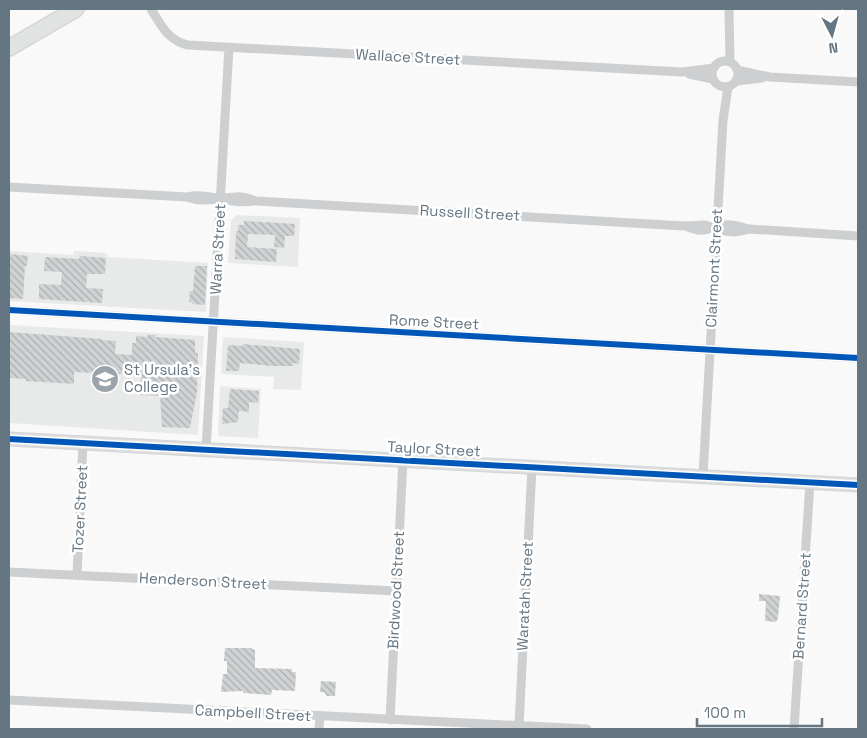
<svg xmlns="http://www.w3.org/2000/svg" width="867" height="738" viewBox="0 0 867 738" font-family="'Space Grotesk',sans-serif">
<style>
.built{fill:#e8e9e9}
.building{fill:url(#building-back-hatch)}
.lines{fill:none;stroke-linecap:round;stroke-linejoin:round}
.secondary-casing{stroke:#d5d6d7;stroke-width:15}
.primary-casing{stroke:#d5d6d7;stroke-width:18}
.street{stroke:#cecfd0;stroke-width:9}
.secondary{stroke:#e1e2e2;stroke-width:12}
.primary{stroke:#e1e2e2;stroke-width:15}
.cycleway-casing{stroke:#fff;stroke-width:9}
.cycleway{stroke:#0057b8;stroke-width:6}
.labels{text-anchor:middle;stroke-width:5;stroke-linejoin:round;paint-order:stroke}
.street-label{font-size:15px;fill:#657683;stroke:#fff}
.poi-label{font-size:15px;fill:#657683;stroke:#fff;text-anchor:start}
</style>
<defs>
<pattern id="building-back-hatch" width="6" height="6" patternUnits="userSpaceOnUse" patternTransform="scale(1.25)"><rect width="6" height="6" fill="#d0d2d3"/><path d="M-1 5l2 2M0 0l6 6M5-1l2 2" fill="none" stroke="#acafb1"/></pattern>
</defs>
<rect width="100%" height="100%" fill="#f9f9f9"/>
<path class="built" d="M237,215L300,218L298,267L228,263L231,220Z
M9,251L73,255L74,251L107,253L108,257L208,263L206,312L9,301Z
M9,325L204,336L198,435L9,423Z
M223,337L304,342L301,390L273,389L274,377L221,374Z
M220,386L261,389L258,438L218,436Z"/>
<path class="building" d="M244,221L295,224L294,236H285L284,248L274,247L275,235L248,234L247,247L277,249L276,262L235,259L236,231H238V225H244Z
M9,254L28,256L27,266H25L23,299L9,298Z
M80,256L106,258L105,274H87L86,288L103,289L102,303L39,299V284L61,285L62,272L44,271L45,257L79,259Z
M195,266H207L205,305L192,304L193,302H189L190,291H193Z
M9,332L102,339V340L116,341L115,354L132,355V343H136V336L147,337L148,335H155V337L195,340V353H198L197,392L190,428L162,427L160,396L140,395L141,375L74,372V384L26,381V379L9,378Z
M243,344L300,349L299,364L293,363V366H271L240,363L239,371H226L228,345L243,346Z
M231,389L259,391L258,403L249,402V412L239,411L238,422L222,424L223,408H228L230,390Z
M759,594L780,596L778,618L776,622L765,621L766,601H759Z
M225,648H250L255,650V668L292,669V672H296L295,691L272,690L271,695L243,693V691L221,692L223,674H227V661H224Z
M321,681L336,682L335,696H327L324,692H320Z"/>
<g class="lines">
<g class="secondary-casing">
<path id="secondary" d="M9,439L858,485"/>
</g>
<g class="primary-casing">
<path id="primary" d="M9,48L76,9"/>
</g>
<path class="street" d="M151,9C161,25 168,41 188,45L682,72L714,68
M729,9L730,62
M712 74a13 13 0 1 1 26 0a13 13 0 1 1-26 0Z
M737,70L770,77L858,82
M689,74L713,79
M737,81L762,78
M9,187L187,197C211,192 229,205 253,201
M187,197C206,204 217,197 236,197C243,196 249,199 256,201L684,226L705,225L724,231L735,232L749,229
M686,226C707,235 706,227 725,225C733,224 741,227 749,229L858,236
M9,310L858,358
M206,450L229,47
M703,476L723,120L728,87
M9,572L396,591
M77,575L83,443
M9,700L587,729
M390,720L403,460
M519,726L532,467
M319,729L320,716
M794,729L810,482"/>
<use href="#secondary" class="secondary"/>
<use href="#primary" class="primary"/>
<g class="cycleway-casing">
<path id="cycleway" d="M9,310L858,358
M9,439L858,485"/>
</g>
<use href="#cycleway" class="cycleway"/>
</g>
<defs>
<g id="school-disc" transform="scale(1.4375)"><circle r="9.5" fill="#99a4ac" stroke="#fff"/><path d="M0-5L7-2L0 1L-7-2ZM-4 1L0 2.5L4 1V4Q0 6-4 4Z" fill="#fff"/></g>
</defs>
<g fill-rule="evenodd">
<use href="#school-disc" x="105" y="379"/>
</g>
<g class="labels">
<g class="street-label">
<text transform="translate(408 57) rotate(3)" y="5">Wallace Street</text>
<text transform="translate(470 213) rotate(3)" y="5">Russell Street</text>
<text transform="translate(218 249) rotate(-87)" y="5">Warra Street</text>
<text transform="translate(714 268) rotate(-87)" y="5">Clairmont Street</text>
<text transform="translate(434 322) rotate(3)" y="5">Rome Street</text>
<text transform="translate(434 449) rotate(3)" y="5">Taylor Street</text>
<text transform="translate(80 509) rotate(-87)" y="5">Tozer Street</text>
<text transform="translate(203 581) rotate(3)" y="5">Henderson Street</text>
<text transform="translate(396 590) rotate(-87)" y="5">Birdwood Street</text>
<text transform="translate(525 596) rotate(-87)" y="5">Waratah Street</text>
<text transform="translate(802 606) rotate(-86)" y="5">Bernard Street</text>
<text transform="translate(253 713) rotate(3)" y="5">Campbell Street</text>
</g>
<g class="poi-label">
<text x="124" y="375">St Ursula's<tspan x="124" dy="17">College</tspan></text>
</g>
</g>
<rect width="867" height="738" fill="none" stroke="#657683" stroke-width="20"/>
<g transform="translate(832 35) rotate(174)" stroke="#ffffff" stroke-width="4" paint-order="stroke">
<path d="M0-4L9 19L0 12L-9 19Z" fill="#657683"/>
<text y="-8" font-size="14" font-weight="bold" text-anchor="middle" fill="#657683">N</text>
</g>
<path d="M697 718v8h125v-8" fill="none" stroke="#657683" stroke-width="2.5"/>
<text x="704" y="718" font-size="15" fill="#657683" stroke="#ffffff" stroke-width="4" paint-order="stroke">100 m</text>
</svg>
